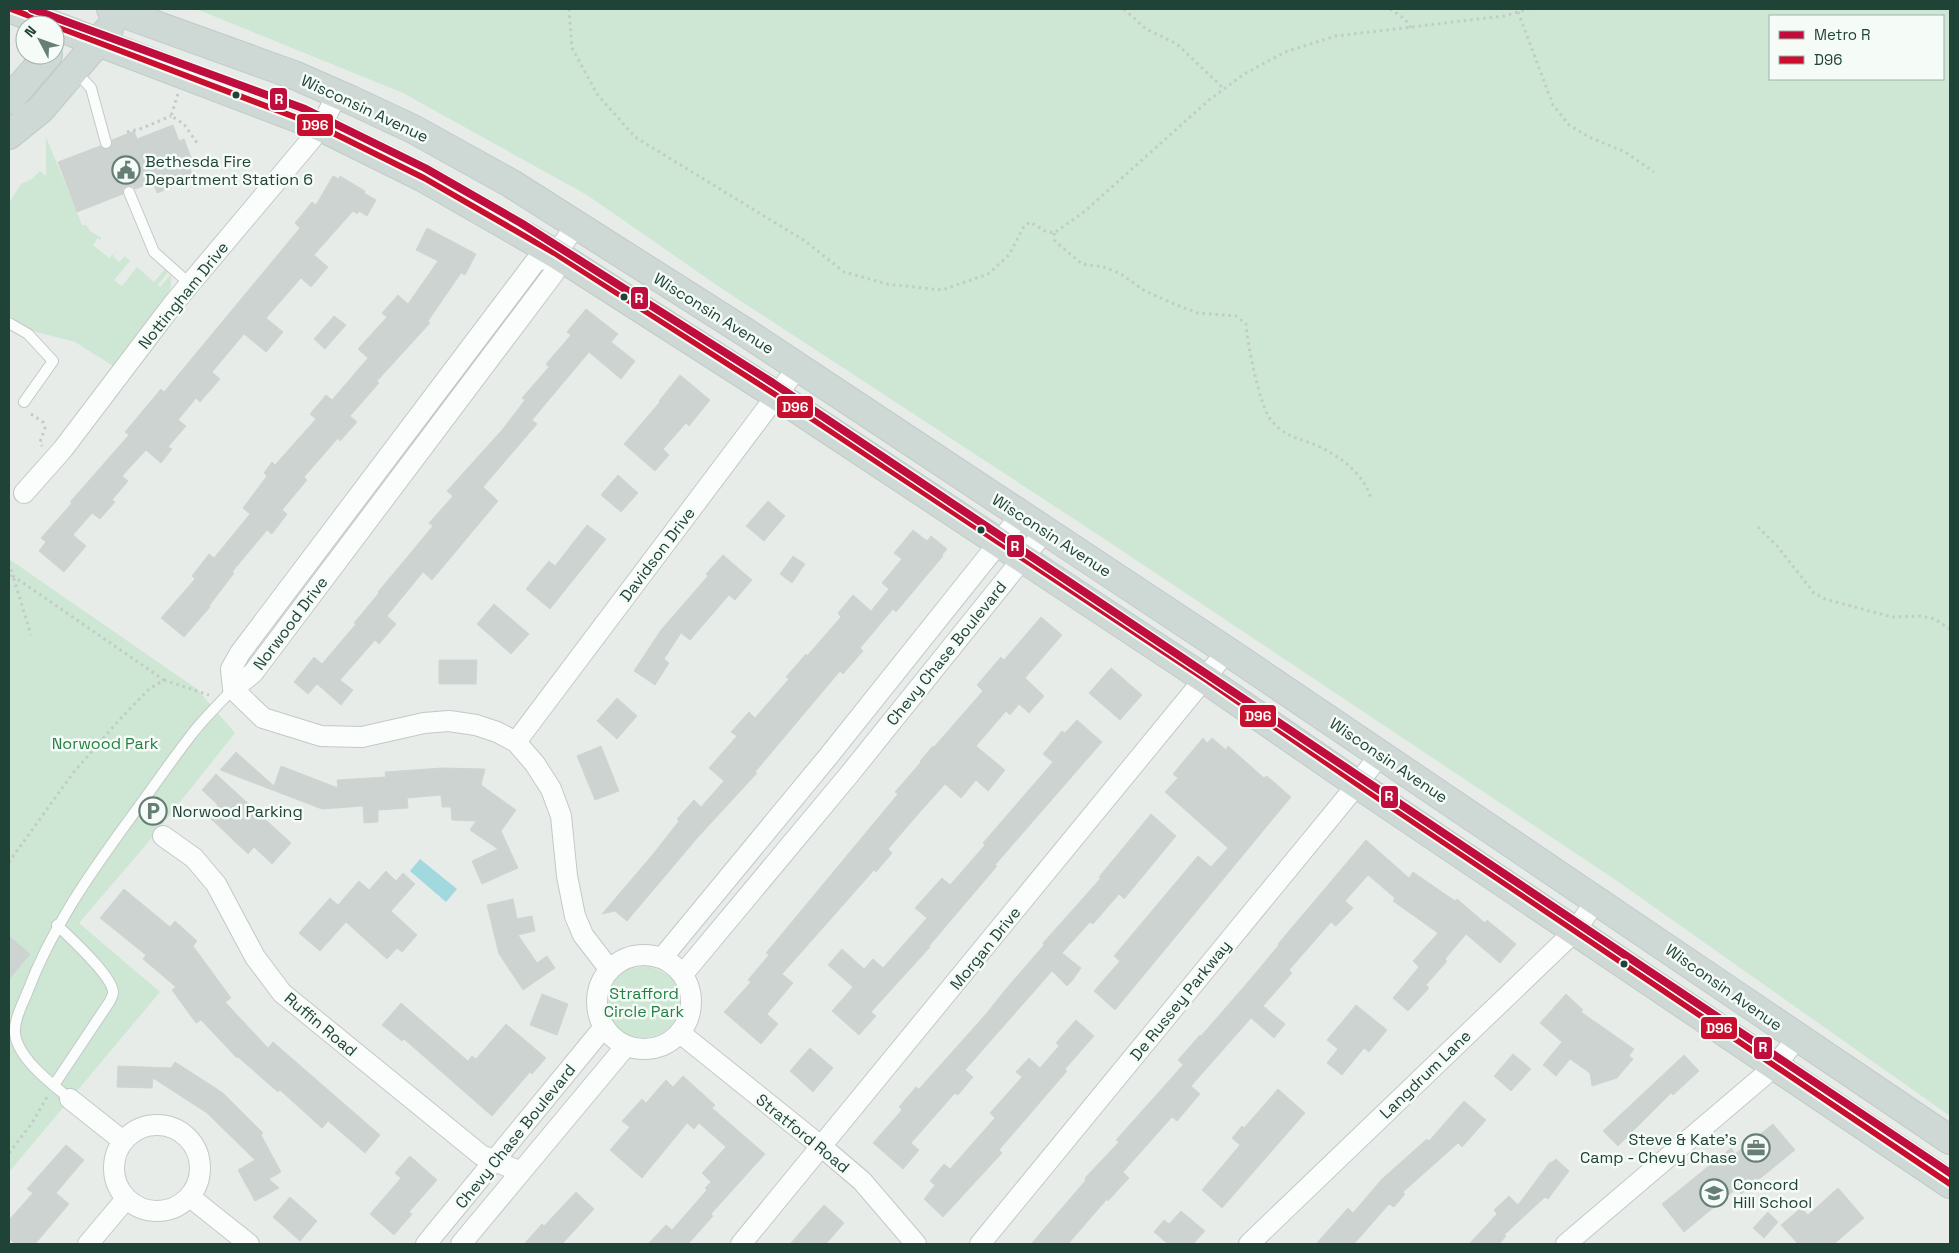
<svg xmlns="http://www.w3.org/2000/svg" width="1959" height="1253" viewBox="0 0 1959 1253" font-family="'Space Grotesk',sans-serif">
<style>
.green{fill:#cee6d4;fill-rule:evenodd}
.water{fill:#a2d9de}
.building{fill:#ccd3d0;stroke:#cfd5d2}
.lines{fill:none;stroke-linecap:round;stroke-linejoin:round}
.lane-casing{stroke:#c3c9c6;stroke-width:12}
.street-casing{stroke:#c3c9c6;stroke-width:22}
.primary-casing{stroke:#c1cbc8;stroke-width:30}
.path{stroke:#c1ccc8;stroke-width:3;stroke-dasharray:2.5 4;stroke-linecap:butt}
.lane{stroke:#fbfcfc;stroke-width:10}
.street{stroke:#fbfcfc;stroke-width:20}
.primary{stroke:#ced8d5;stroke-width:28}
.bus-1-casing{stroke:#f5fbf7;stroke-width:10}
.bus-1{stroke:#c8102e;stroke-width:6}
.metro-1-casing{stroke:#f5fbf7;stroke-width:11}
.metro-1{stroke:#bf0d3e;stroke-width:8}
.bus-dot{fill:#204338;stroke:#f5fbf7;stroke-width:2}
.labels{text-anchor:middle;stroke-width:5;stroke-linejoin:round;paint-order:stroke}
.street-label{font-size:16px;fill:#204338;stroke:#f5fbf7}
.poi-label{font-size:16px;fill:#204338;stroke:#f5fbf7;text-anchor:start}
.park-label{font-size:16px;fill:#257f43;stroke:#f5fbf7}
.line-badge{stroke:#f5fbf7;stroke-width:2}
.badge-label{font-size:14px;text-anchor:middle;font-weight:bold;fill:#fff}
</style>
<rect width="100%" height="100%" fill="#e7ece9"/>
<path class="green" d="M196,9H1950V1116L1620,883L1100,536L721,288L587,195L403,93ZM1770,16H1943V79H1770Z
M46,137L82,225H86L91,232L102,238L100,240L98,238L93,245L109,258L117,251L113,256L119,262L125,256L130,261L114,280L122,286L137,267L154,282L165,269L168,272L158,285L160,287L171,274V286L168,294L118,369L75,342L25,329L9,315V203L21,184L32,179L40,171L46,176Z
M9,559L197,689L235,733L145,846L79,923L160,992L9,1172Z
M649,966C658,970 672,975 677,984C683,996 680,1015 672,1024C661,1038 636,1044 621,1032C606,1019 604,990 617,976C625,968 639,967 649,966Z"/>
<path class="water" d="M420,859L457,889L446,902L410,871Z"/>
<path class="building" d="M173,125L179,141L184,139L192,160L187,162L194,178L157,193L153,182L135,189L133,186H127L123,188V194L77,212L58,162L100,146L104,149H108L112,145V140L134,131L137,139Z
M333,176L339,179L340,176L365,191L364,193L376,200L367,216L359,211L357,214L353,211L314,255L328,267L311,287L301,278L266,318L283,332L266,352L244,334L212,372L220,379L200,402L196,398L178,420L186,426L168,447L172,449L161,463L146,450L122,476L128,481L112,500L115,502L100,519L92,513L73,535L86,546L64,572L39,551L46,542L41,538L72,503L70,502L129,435L125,432L161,389L164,392L300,228L295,223L312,202L316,205Z
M427,228L476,254L465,275L461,273L428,321L430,323L377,381L379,383L350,416L357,422L340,441L338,438L304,477L307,480L282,510L287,514L272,534L267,530L232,572L234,573L209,606L210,607L184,637L161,618L195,579L192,576L209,554L214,558L250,514L243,508L267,476L264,473L272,462L275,465L316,419L310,414L326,395L332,400L368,358L358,349L387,317L382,313L398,295L408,304L438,261L416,250Z
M586,309L618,334L611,342L635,361L621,379L589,352L532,420L537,424L483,487L498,501L432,580L423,572L387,616L396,624L379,644L375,640L340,680L353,690L341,705L317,684L308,694L294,682L314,657L322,664L356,624L354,623L379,593L378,592L433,526L429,523L453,496L447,491L502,430L525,400L522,398L549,367L546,364L571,335L567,332Z
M334,316L346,325L325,349L314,339Z
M680,375L710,400L689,426L686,423L663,449L669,455L655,471L624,444L660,402L659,401Z
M618,475L638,493L621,512L601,495Z
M768,501L785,516L764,541L746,526Z
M587,525L606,539L550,609L526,589L549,561L555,566Z
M913,530L927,541L931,536L947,549L942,555L943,556L896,612L893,609L860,648L863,651L843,674L840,671L755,772L757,773L698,837L627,921L615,911L602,914L654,853L679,821L677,819L694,800L701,807L724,781L709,768L737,736L731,732L749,712L755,718L789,679L786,677L806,654L807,656L841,617L838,613L853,595L871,611L889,589L882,583L902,559L894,553Z
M723,555L752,580L735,600L729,595L690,640L681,633L664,659L669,663L655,685L634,671L661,630L708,576L706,574Z
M793,556L805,564L792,583L780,574Z
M494,604L529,634L511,654L477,624Z
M1041,617L1062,635L1025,678L1044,696L1029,713L1019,704L1010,715L1006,711L976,746L1005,770L988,791L976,780L961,798L945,784L919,813L888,849L892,853L876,872L874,870L782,974L793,983L767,1014L778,1024L761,1044L724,1012L751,982L748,980L769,955L766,953L898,794L895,792L921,762L920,761L933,746L934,747L983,691L977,685L1001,657L1004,660Z
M439,660H477L476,684H439Z
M1111,668L1142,695L1120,720L1089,693Z
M617,698L637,716L617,739L597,721Z
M1077,720L1102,742L995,865L997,866L929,946L930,947L871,1012L876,1016L859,1035L832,1011L853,987L828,965L842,949L864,969L873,959L883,968L927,918L915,908L942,878L950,885L985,845L983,843L1053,762L1043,754L1062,731L1065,733Z
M1203,738L1207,743L1212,738L1226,750L1228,746L1264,778L1267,776L1291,797L1115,1010L1094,991L1120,961L1114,956L1198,856L1211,867L1228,848L1165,792L1178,778L1173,774Z
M601,746L619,791L595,800L577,756Z
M236,752L274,786L281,766L338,788L337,780L386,777L385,772L442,768L485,769L481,785L516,810L501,831L518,868L482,884L472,861L498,849L470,830L476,821L452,820L451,807H442L441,795L407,798L408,808L378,810V822L364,823L363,806L322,809L220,770Z
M216,774L291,843L272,864L254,847L248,854L208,816L218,805L202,790Z
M1151,814L1176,836L1124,899L1119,894L1093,924L1090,922L1062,953L1081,968L1072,981L1067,986L1052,971L965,1070L973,1077L958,1095L955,1093L911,1143L919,1150L903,1169L873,1143L902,1110L899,1107L916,1087L919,1089L986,1014L1006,989L1044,945L1043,943L1101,878L1099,877Z
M1366,840L1409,878L1413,872L1455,901L1457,899L1485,923L1487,920L1516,944L1500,963L1466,934L1445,959L1447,961L1426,985L1429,988L1408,1011L1393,998L1419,967L1413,961L1438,933L1393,901L1395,898L1368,875L1345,901L1353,908L1336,926L1331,922L1289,970L1292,973L1263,1006L1285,1024L1274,1038L1251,1018L1191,1086L1200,1094L1177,1121L1172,1117L1123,1172L1129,1178L1108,1201L1107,1199L1068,1244H1031L1086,1180L1085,1178L1119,1142L1116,1140L1183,1065L1178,1060L1200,1035L1201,1036L1248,982L1279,945L1278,944Z
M386,871L396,881L403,873L415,884L391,911L417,935L402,952L397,948L387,959L346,922L320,951L299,933L330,898L338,905L359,881L369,890Z
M124,889L170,927L175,921L197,941L193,946L231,998L225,1002L268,1048L273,1042L380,1135L365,1153L328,1121L322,1128L280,1090L278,1092L238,1057L237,1058L201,1020L196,1023L172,990L176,987L143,959L146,955L100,918Z
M513,899L517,919L532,916L535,931L518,935L537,963L547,956L555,968L523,990L499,954L487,905Z
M9,936L30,954L9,979Z
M542,994L568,1004L557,1035L530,1025Z
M1566,994L1583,1010L1581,1012L1634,1049L1629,1056L1633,1059L1617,1078L1592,1086L1590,1073L1570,1059L1556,1076L1543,1065L1562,1042L1540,1023Z
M401,1003L468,1061L472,1056L476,1059L506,1024L546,1058L532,1074L530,1072L492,1116L404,1039L402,1041L382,1025Z
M1356,1005L1387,1030L1369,1052L1364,1048L1342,1075L1327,1063L1338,1049L1327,1040Z
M1076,1020L1094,1036L1065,1069L1067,1071L999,1150L1002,1153L943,1217L924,1199L935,1185L930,1181L944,1164L950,1169L995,1118L990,1113L1022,1077L1016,1072L1029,1058L1040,1068L1059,1046L1056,1043Z
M810,1048L833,1068L813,1092L790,1071Z
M1513,1054L1531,1069L1511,1091L1494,1076Z
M1684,1055L1699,1071L1673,1095L1671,1093L1618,1146L1603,1131Z
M175,1062L223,1093L263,1133L261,1135L281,1172L269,1179L279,1188L255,1201L238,1170L255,1160L207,1113L153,1078L152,1088L117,1087L118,1066L171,1068Z
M683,1076L715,1105L712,1108L765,1154L711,1214L713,1216L688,1244H648L666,1225L672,1230L707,1190L705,1188L711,1182L702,1173L726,1147L699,1123L694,1129L687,1123L642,1178L610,1150L630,1127L622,1121L642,1099L646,1103L666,1080L673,1087Z
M1278,1089L1305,1113L1222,1208L1202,1190L1240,1145L1232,1138L1242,1126L1244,1128Z
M1464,1101L1486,1120L1462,1147L1458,1143L1403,1192L1405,1194L1394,1207L1389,1204L1354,1244H1316L1348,1208L1353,1213L1382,1179L1427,1139L1429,1141Z
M1773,1124L1795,1150L1741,1194L1737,1188L1684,1232L1662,1204L1731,1148L1735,1154Z
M66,1145L84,1160L56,1193L69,1204L35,1244H15L9,1239V1220L33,1193L27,1189Z
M410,1156L437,1180L409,1212L412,1214L394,1235L370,1214L401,1178L395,1173Z
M1556,1159L1569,1171L1548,1199L1545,1197L1504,1235L1506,1236L1499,1244H1469L1497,1214L1494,1210L1509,1196L1518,1205L1550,1162L1551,1163Z
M1838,1188L1864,1218L1834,1244H1798L1781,1225L1801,1208L1808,1215Z
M576,1192L594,1209L562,1244H524L542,1224L544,1226Z
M290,1197L317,1221L300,1241L273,1217Z
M824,1205L844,1223L826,1244H790Z
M1181,1211L1205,1231L1193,1244H1168L1154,1232L1164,1220L1169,1224Z
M1768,1212L1778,1222L1764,1238L1753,1228Z"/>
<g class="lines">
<g class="lane-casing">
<path id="lane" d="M74,70L91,88L106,143
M129,192L154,252L190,284
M9,323L28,334L53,361L24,402
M54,1085L110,1001C111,998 113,996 113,993C114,977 69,937 57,925
M70,1099C52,1084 17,1058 15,1033C14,1020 22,1005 27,993C51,929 89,875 129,820C150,792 170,762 192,734C204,718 219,704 233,689"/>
</g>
<g class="street-casing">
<path id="street" d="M24,493L63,449L173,304L310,141L321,127L337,94
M233,689L253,673L554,273L556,254L576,225
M233,689L263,718L321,736L362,737L424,723L449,721L476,725L497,732L516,742L535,764L551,789L561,816L567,876L575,916L583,935L610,970
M233,689L231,669L240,653L535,262L556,254
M516,742L798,367
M163,836L194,858L216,884L255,957L282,993L481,1155L521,1172
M597 1002a47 47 0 1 1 94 0a47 47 0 1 1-94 0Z
M662,958L827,758L1021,515
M683,974L848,776L1045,531
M680,1033L822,1147L862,1181L916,1244
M70,1099L123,1141
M114 1168a43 43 0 1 1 86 0a43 43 0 1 1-86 0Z
M190,1197L249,1244
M88,1244L126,1199
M426,1244L604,1027
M461,1244L626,1046
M741,1244L1227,651
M980,1244L1347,797L1380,755
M1249,1244L1576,930L1596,900
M1566,1244L1775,1066L1797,1038"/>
</g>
<g class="primary-casing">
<path id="primary" d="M11,9L321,127L424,178L556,254L776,395L1205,679L1357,784L1950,1184
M111,9L294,75L351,100L413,129L512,184L745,332L1227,651L1950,1140
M9,100L48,55
M9,135L41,109L109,29"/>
</g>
<path class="path" d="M569,9L572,48L597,94L635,137L805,241L844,272L887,284L942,290L988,274L1009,255L1023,228L1030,222L1045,231L1054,233L1084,212L1209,100L1244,74L1285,52L1336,36L1504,16L1528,9
M1124,9L1146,29L1177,44L1224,89
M1390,9L1405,19L1411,28
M1518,12L1553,105L1569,125L1589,137L1625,152L1654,172
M178,94L171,116L184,124L197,143
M127,132L140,129L171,116
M1054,233L1055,241L1082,264L1104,267L1121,274L1145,291L1172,303L1197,313L1236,316L1246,324C1247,343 1260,407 1271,420C1287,440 1304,438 1324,449C1344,459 1364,476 1371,498
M31,414L43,422L45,428L40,442L42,446
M1758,527L1778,547L1814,593L1825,599L1892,617L1919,616L1935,619L1950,629
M9,563L13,576L164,680L149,689L120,719L73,773L9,862
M9,575L13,576L31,635
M164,680L209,695
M9,1153L32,1123L47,1097"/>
<use href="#lane" class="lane"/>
<use href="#street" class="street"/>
<use href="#primary" class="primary"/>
<g class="bus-1-casing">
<path id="bus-1" d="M11,9L53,25
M55,26L321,127L424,178L556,254L776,395L1205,679L1357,784L1950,1184"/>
</g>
<use href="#bus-1" class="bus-1"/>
<g class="metro-1-casing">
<path id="metro-1" d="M32,9L305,109L425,168L521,223L773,383L1950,1173"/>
</g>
<use href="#metro-1" class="metro-1"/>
</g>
<defs>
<g id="civic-ring" transform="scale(1.4375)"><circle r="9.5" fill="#f5fbf7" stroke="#667e76" stroke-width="1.5"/><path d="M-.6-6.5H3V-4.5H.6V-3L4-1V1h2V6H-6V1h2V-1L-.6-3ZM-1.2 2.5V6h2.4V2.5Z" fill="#667e76"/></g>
<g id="parking-ring" transform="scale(1.4375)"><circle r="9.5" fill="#f5fbf7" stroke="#667e76" stroke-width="1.5"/><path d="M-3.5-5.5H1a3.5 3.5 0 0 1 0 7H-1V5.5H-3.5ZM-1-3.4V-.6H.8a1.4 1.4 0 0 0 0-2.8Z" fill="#667e76"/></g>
<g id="office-ring" transform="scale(1.4375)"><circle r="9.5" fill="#f5fbf7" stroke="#667e76" stroke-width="1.5"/><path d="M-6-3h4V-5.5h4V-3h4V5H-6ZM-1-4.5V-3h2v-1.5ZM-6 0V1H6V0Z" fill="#667e76"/></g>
<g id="school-ring" transform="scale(1.4375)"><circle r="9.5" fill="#f5fbf7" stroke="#667e76" stroke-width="1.5"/><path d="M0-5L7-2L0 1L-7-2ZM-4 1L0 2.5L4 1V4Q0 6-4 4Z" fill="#667e76"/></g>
</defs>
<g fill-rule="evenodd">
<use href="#civic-ring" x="126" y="170"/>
<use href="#parking-ring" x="153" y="811"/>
<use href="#office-ring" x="1756" y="1148"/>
<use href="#school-ring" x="1714" y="1193"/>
</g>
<g class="bus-dot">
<circle cx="236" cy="95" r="4.5"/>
<circle cx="624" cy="297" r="4.5"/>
<circle cx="981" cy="530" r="4.5"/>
<circle cx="1624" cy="964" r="4.5"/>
</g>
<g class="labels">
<g class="street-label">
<text transform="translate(365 108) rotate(25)" y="6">Wisconsin Avenue</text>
<text transform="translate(183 295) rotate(-51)" y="6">Nottingham Drive</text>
<text transform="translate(714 313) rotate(32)" y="6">Wisconsin Avenue</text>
<text transform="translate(1052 535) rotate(33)" y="6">Wisconsin Avenue</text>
<text transform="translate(657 554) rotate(-53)" y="6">Davidson Drive</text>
<text transform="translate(290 623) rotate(-53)" y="6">Norwood Drive</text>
<text transform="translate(946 653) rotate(-51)" y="6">Chevy Chase Boulevard</text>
<text transform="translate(1389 760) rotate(34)" y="6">Wisconsin Avenue</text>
<text transform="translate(985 948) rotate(-51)" y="6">Morgan Drive</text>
<text transform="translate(1724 987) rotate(35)" y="6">Wisconsin Avenue</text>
<text transform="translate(1180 1000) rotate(-51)" y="6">De Russey Parkway</text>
<text transform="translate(321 1024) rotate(40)" y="6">Ruffin Road</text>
<text transform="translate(1425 1074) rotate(-44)" y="6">Langdrum Lane</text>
<text transform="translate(803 1133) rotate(39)" y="6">Stratford Road</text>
<text transform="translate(515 1136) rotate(-51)" y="6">Chevy Chase Boulevard</text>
</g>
<g class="poi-label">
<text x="145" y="167">Bethesda Fire<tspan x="145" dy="18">Department Station 6</tspan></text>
<text x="172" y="817">Norwood Parking</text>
<text x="1737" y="1145" text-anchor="end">Steve &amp; Kate's<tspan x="1737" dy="18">Camp - Chevy Chase</tspan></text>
<text x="1733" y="1190">Concord<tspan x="1733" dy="18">Hill School</tspan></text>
</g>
<g class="park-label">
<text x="105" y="749">Norwood Park</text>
<text x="644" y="999">Strafford<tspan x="644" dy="18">Circle Park</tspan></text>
</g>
</g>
<g class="line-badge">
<rect x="269" y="87" width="19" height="24" rx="5" fill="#bf0d3e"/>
<rect x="296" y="113" width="38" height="24" rx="5" fill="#c8102e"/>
<rect x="630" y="286" width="19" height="24" rx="5" fill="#bf0d3e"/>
<rect x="776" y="395" width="38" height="24" rx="5" fill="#c8102e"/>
<rect x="1006" y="534" width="19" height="24" rx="5" fill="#bf0d3e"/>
<rect x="1239" y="704" width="38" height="24" rx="5" fill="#c8102e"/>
<rect x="1380" y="785" width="19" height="24" rx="5" fill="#bf0d3e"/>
<rect x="1700" y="1016" width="38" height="24" rx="5" fill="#c8102e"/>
<rect x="1753" y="1036" width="20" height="24" rx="5" fill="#bf0d3e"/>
</g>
<g class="badge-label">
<text x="279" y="104">R</text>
<text x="315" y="130">D96</text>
<text x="639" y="303">R</text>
<text x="795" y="412">D96</text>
<text x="1015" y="551">R</text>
<text x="1258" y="721">D96</text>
<text x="1389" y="801">R</text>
<text x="1719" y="1033">D96</text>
<text x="1763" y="1052">R</text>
</g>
<rect width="1959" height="1253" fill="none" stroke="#204338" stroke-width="20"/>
<rect x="1769" y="15" width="175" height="65" fill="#f5fbf7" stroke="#a0b1ab"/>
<rect x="1779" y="31" width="25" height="8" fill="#bf0d3e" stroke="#a0b1ab"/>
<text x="1814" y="40" font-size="15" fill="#204338">Metro R</text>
<rect x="1779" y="56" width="25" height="8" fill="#c8102e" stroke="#a0b1ab"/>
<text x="1814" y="65" font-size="15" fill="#204338">D96</text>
<g transform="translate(40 40) rotate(311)"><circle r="24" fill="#f5fbf7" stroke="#a0b1ab"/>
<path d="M0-4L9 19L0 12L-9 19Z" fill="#667e76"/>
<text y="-8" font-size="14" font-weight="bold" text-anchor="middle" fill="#204338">N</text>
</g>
</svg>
